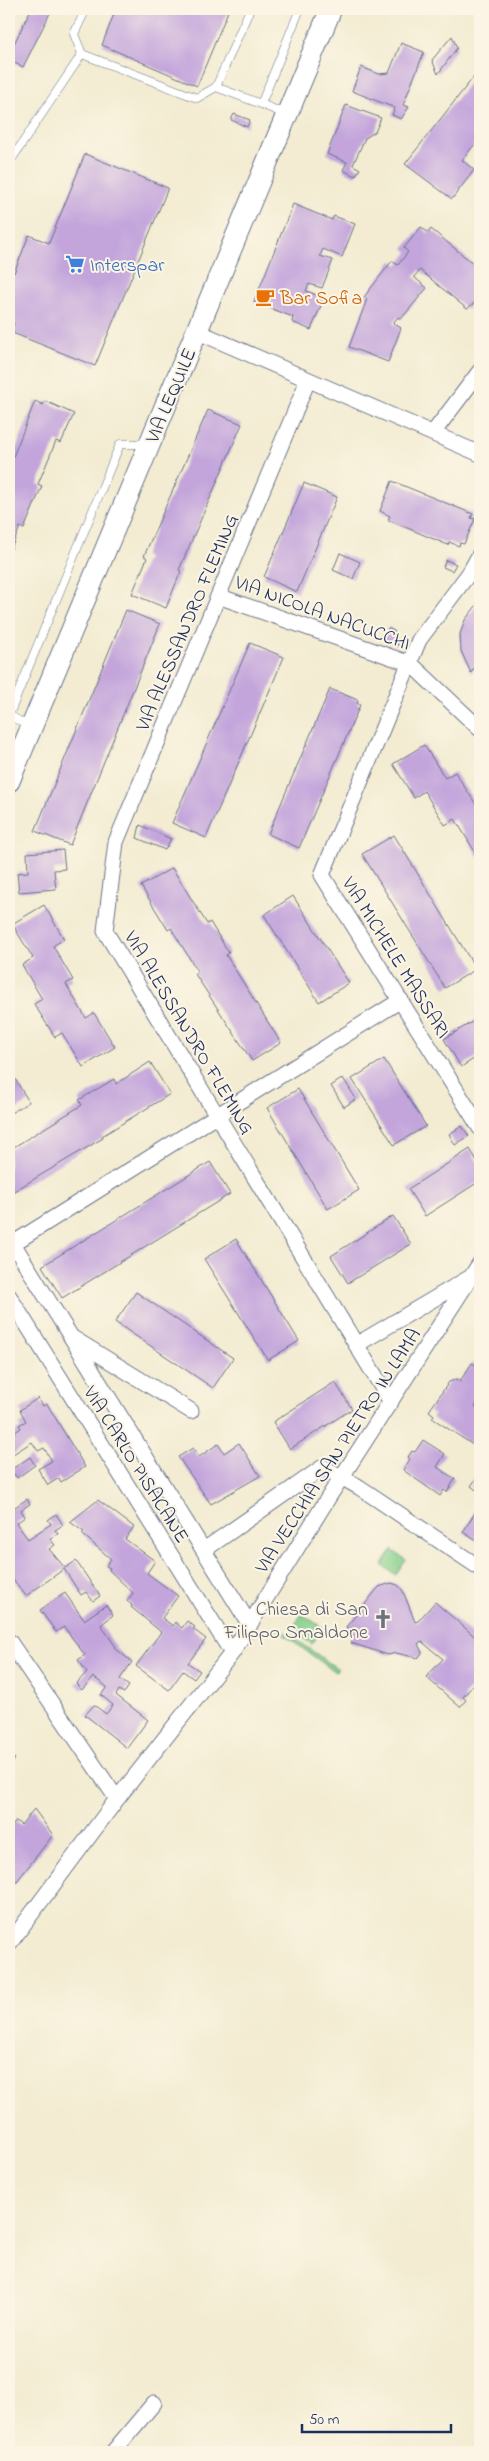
<svg xmlns="http://www.w3.org/2000/svg" width="489" height="2461" viewBox="0 0 489 2461" font-family="'Indie Flower',sans-serif">
<style>
.green{fill:#85cf8b;stroke:#507f74}
.building{fill:#c3a5dc}
.lines{fill:none;stroke-linecap:round;stroke-linejoin:round}
.lane-casing{stroke:#677187;stroke-width:9}
.street-casing{stroke:#677187;stroke-width:17}
.secondary-casing{stroke:#677187;stroke-width:23}
.lane{stroke:#fff;stroke-width:8}
.street{stroke:#fff;stroke-width:15}
.secondary{stroke:#fff;stroke-width:21}
.labels{text-anchor:middle;stroke-width:4;stroke-linejoin:round;paint-order:stroke}
.shop-label{font-size:20px;fill:#366cbe;stroke:#fcf5e5;text-anchor:start}
.food-label{font-size:20px;fill:#c56008;stroke:#fcf5e5;text-anchor:start}
.street-label{font-size:20px;fill:#1b2f5e;stroke:#fcf5e5}
.worship-label{font-size:20px;fill:#5b616d;stroke:#fcf5e5;text-anchor:end}
</style>
<rect width="100%" height="100%" fill="#fcf5e5"/>
<filter id="ink" filterUnits="userSpaceOnUse"><feTurbulence type="fractalNoise" baseFrequency=".02" numOctaves="2"/><feDisplacementMap in="SourceGraphic" scale="10" xChannelSelector="R" yChannelSelector="G"/><feConvolveMatrix kernelMatrix="1 2 1 2 8 2 1 2 1" color-interpolation-filters="sRGB"/></filter>
<filter id="wash" filterUnits="userSpaceOnUse"><feTurbulence type="fractalNoise" baseFrequency=".0096" numOctaves="4" result="noise"/><feDisplacementMap in="SourceGraphic" scale="20" xChannelSelector="R" yChannelSelector="G"/><feGaussianBlur stdDeviation="1.12" result="paint"/><feColorMatrix in="noise" values="0 0 0 0 0 0 0 0 0 0 0 0 0 0 0 0 0 1.4 0 .05"/><feComposite in="paint" operator="in"/></filter>
<g filter="url(#wash)">
<rect width="100%" height="100%" fill="#f3ecd2"/>
<path class="green" d="M392,1550L406,1560L396,1575L382,1565Z
M302,1614L323,1628L312,1644L291,1630Z
M278,1627L338,1669L335,1672L276,1629Z"/>
<g id="blocks">
<path class="building" d="M31,9H52L23,67L9,60V54Z
M116,9H229L197,86L102,45Z
M452,36L457,48L438,74L432,60Z
M401,43L424,52L403,105L409,107L401,119L392,115L395,108L352,91L361,67L379,74L389,73Z
M480,69V148L475,144L462,160L474,170L452,199L405,164Z
M346,105L381,118L375,132L365,138L353,165L360,169L355,176L343,170L347,162L327,154Z
M234,114L250,120L247,127L231,120Z
M85,154L168,188L95,366L10,332L14,323L9,321V271L14,273L29,235L49,243Z
M293,204L332,220L334,216L355,224L342,257L323,249L320,256L333,260L322,288L309,284L306,291L324,298L311,330L292,322L293,317L254,302Z
M421,227L428,233L431,229L480,269V298L467,309L420,270L414,277L427,288L401,319L398,317L393,323L401,328L388,362L349,347L367,299L364,297L392,261L398,265L408,252L404,248Z
M35,401L43,405L45,401L74,414L61,443L56,441L38,484L42,486L24,529L20,527L9,554V480L11,473L9,472V467Z
M208,410L242,424L179,570L181,571L166,608L132,594L147,558L144,556Z
M392,481L473,514L471,518L475,519L464,544L460,543L459,546L449,542L448,545L388,520L390,516L380,511Z
M304,483L337,497L297,592L264,577Z
M340,553L360,562L353,579L333,570Z
M446,560L456,564L452,571L443,567Z
M480,601V668L476,666L471,673L461,651L460,634L465,620Z
M126,610L160,624L70,845L35,831Z
M388,628L394,631L398,645L384,640Z
M250,643L284,657L206,838L172,823Z
M330,689L358,700L357,703L360,705L299,848L268,834Z
M424,745L445,778L455,772L477,806L480,804V860L455,819L445,825L424,791L414,798L393,764Z
M140,825L171,839L165,850L137,838Z
M394,835L476,969L445,988L362,854Z
M63,850L65,869L54,870L56,889L19,892L17,873L28,872L27,853Z
M172,868L207,924L210,922L229,953L226,955L281,1043L252,1061L195,974L198,972L171,928L168,930L141,886Z
M293,896L349,983L319,1002L264,915Z
M44,905L64,939L53,946L73,980L66,984L86,1018L94,1013L115,1047L83,1067L62,1033L55,1037L34,1004L42,999L22,965L33,958L12,924Z
M480,1017V1055L461,1067L444,1039Z
M384,1059L426,1126L394,1145L352,1079Z
M150,1062L170,1094L102,1136L103,1138L9,1194V1150L82,1105L79,1100L114,1079L116,1084Z
M9,1069L29,1102L9,1114Z
M343,1078L356,1099L344,1107L331,1086Z
M298,1089L359,1190L328,1209L267,1108Z
M462,1126L469,1136L455,1145L449,1134Z
M470,1149L480,1166V1181L425,1216L408,1189Z
M210,1162L230,1194L62,1298L42,1266Z
M393,1216L411,1244L348,1283L331,1256Z
M236,1239L299,1341L268,1360L204,1259Z
M136,1292L233,1358L213,1388L115,1322Z
M9,1349L15,1351L10,1367L9,1366Z
M480,1361V1399L475,1407L480,1411V1441L476,1447L432,1418L434,1415L429,1411L449,1382L457,1379L460,1381L472,1363L477,1366Z
M335,1382L352,1409L290,1449L273,1422Z
M38,1398L43,1406L47,1404L85,1467L61,1482L59,1478L48,1485L38,1469L52,1461L44,1448L38,1451L32,1442L13,1454L9,1447V1436L21,1428L19,1425L26,1421L20,1410Z
M423,1440L445,1454L437,1467L455,1479L447,1492L444,1490L440,1496L403,1470L410,1459L408,1457L412,1451L415,1452Z
M239,1443L260,1476L211,1504L178,1457L193,1448L199,1457L218,1444L224,1453Z
M30,1457L35,1465L17,1478L14,1474L9,1478V1471Z
M476,1479L480,1482V1493L471,1486Z
M27,1499L30,1504L21,1510L25,1517L16,1523L28,1539L51,1524L48,1520L56,1514L63,1525L55,1530L58,1534L50,1539L55,1545L49,1549L65,1568L76,1561L100,1596L93,1601L86,1592L81,1595L64,1569L26,1596L9,1574V1505L12,1509Z
M98,1500L134,1527L125,1539L155,1561L147,1573L178,1596L162,1618L173,1626L175,1622L182,1628L187,1621L195,1627L193,1629L206,1639L188,1663L200,1671L194,1679L183,1671L169,1690L136,1666L161,1632L131,1607L132,1605L127,1601L133,1593L109,1570L110,1568L106,1566L111,1559L82,1534L84,1532L70,1522Z
M477,1509L480,1511V1538L478,1542L463,1532Z
M391,1583L398,1585L403,1591L415,1622L418,1621L435,1602L480,1641V1677L463,1697L466,1700L460,1707L426,1677L443,1659L421,1641L418,1644L422,1653L418,1658L396,1653L388,1655L351,1643V1632L346,1627L379,1587Z
M65,1593L84,1620L106,1605L113,1615L101,1625L116,1647L115,1648L132,1662L120,1679L129,1686L124,1693L119,1690L116,1695L148,1720L127,1748L85,1715L94,1705L106,1714L113,1705L101,1695L107,1687L93,1677L82,1690L76,1684L87,1672L78,1660L85,1655L64,1627L56,1632L40,1610Z
M9,1754L15,1759L9,1768Z
M34,1809L53,1835L14,1885L9,1874V1859L12,1855L9,1853V1839L11,1836L9,1831L16,1821L21,1825Z"/>
</g>
</g>
<g filter="url(#ink)">
<use href="#blocks" fill-opacity="0" stroke="#677187" stroke-width="1"/>
<g class="lines">
<g class="lane-casing">
<path id="lane" d="M86,9L74,34L82,54L197,98L216,87L250,9
M216,87L261,104L300,9
M261,104L285,114
M9,163L82,54
M9,715L120,444H147
M9,715L31,728"/>
</g>
<g class="street-casing">
<path id="street" d="M196,331L480,454
M308,380L116,842L105,931L391,1402
M433,433L480,371
M480,554L470,572L419,640L322,875L480,1128
M218,596L411,664L480,729
M9,1237L71,1337L191,1411
M9,1246L401,1000
M9,1296L232,1653
M71,1337L250,1625
M356,1345L469,1278
M204,1550L323,1467L359,1487L480,1568
M9,1641L117,1799
M9,1944L117,1799L232,1653L330,1495L480,1263
M113,2452L154,2403"/>
</g>
<g class="secondary-casing">
<path id="secondary" d="M9,781L331,9"/>
</g>
<use href="#lane" class="lane"/>
<use href="#street" class="street"/>
<use href="#secondary" class="secondary"/>
</g>
</g>
<defs>
<g id="supermarket-bare" transform="scale(1.5)"><path d="M-6-5.5h2.5l.6 2H6L4.5 2H-2.5L-4.4-4H-6ZM-1.5 3.2a1.3 1.3 0 1 0 .1 0ZM3 3.2a1.3 1.3 0 1 0 .1 0Z" fill="#3f7fe0" stroke="#fcf5e5" stroke-width="2.5" paint-order="stroke"/></g>
<g id="cafe-bare" transform="scale(1.5)"><path d="M-5.5-4.5H6V0H3Q3 3.5 0 3.5H-2.5Q-5.5 3.5-5.5 0ZM3-3.2v2h1.7v-2ZM-6 4.5H4V6H-6Z" fill="#e8710a" stroke="#fcf5e5" stroke-width="2.5" paint-order="stroke"/></g>
<g id="church-bare" transform="scale(1.5)"><path d="M-1.2-6h2.4v3.5h3.3v2.4h-3.3V6h-2.4V-.1h-3.3v-2.4h3.3Z" fill="#6b7280" stroke="#fcf5e5" stroke-width="2.5" paint-order="stroke"/></g>
</defs>
<g fill-rule="evenodd">
<use href="#supermarket-bare" x="75" y="264"/>
<use href="#cafe-bare" x="265" y="297"/>
<use href="#church-bare" x="383" y="1619"/>
</g>
<g class="labels">
<g class="shop-label">
<text x="90" y="271">Interspar</text>
</g>
<g class="food-label">
<text x="280" y="304">Bar Sofia</text>
</g>
<g class="street-label">
<text transform="translate(170 395) rotate(-67)" y="7">VIA LEQUILE</text>
<text transform="translate(323 612) rotate(20)" y="7">VIA NICOLA NACUCCHI</text>
<text transform="translate(186 622) rotate(-67)" y="7">VIA ALESSANDRO FLEMING</text>
<text transform="translate(397 957) rotate(58)" y="7">VIA MICHELE MASSARI</text>
<text transform="translate(190 1032) rotate(59)" y="7">VIA ALESSANDRO FLEMING</text>
<text transform="translate(337 1450) rotate(-57)" y="7">VIA VECCHIA SAN PIETRO IN LAMA</text>
<text transform="translate(137 1464) rotate(58)" y="7">VIA CARLO PISACANE</text>
</g>
<g class="worship-label">
<text x="368" y="1615">Chiesa di San<tspan x="368" dy="23">Filippo Smaldone</tspan></text>
</g>
</g>
<rect width="489" height="2461" fill="none" stroke="#fcf5e5" stroke-width="30"/>
<path d="M302 2424v8h149v-8" fill="none" stroke="#1b2f5e" stroke-width="2.5"/>
<text x="309" y="2424" font-size="15" fill="#1b2f5e" stroke="#fcf5e5" stroke-width="4" paint-order="stroke">50 m</text>
</svg>
